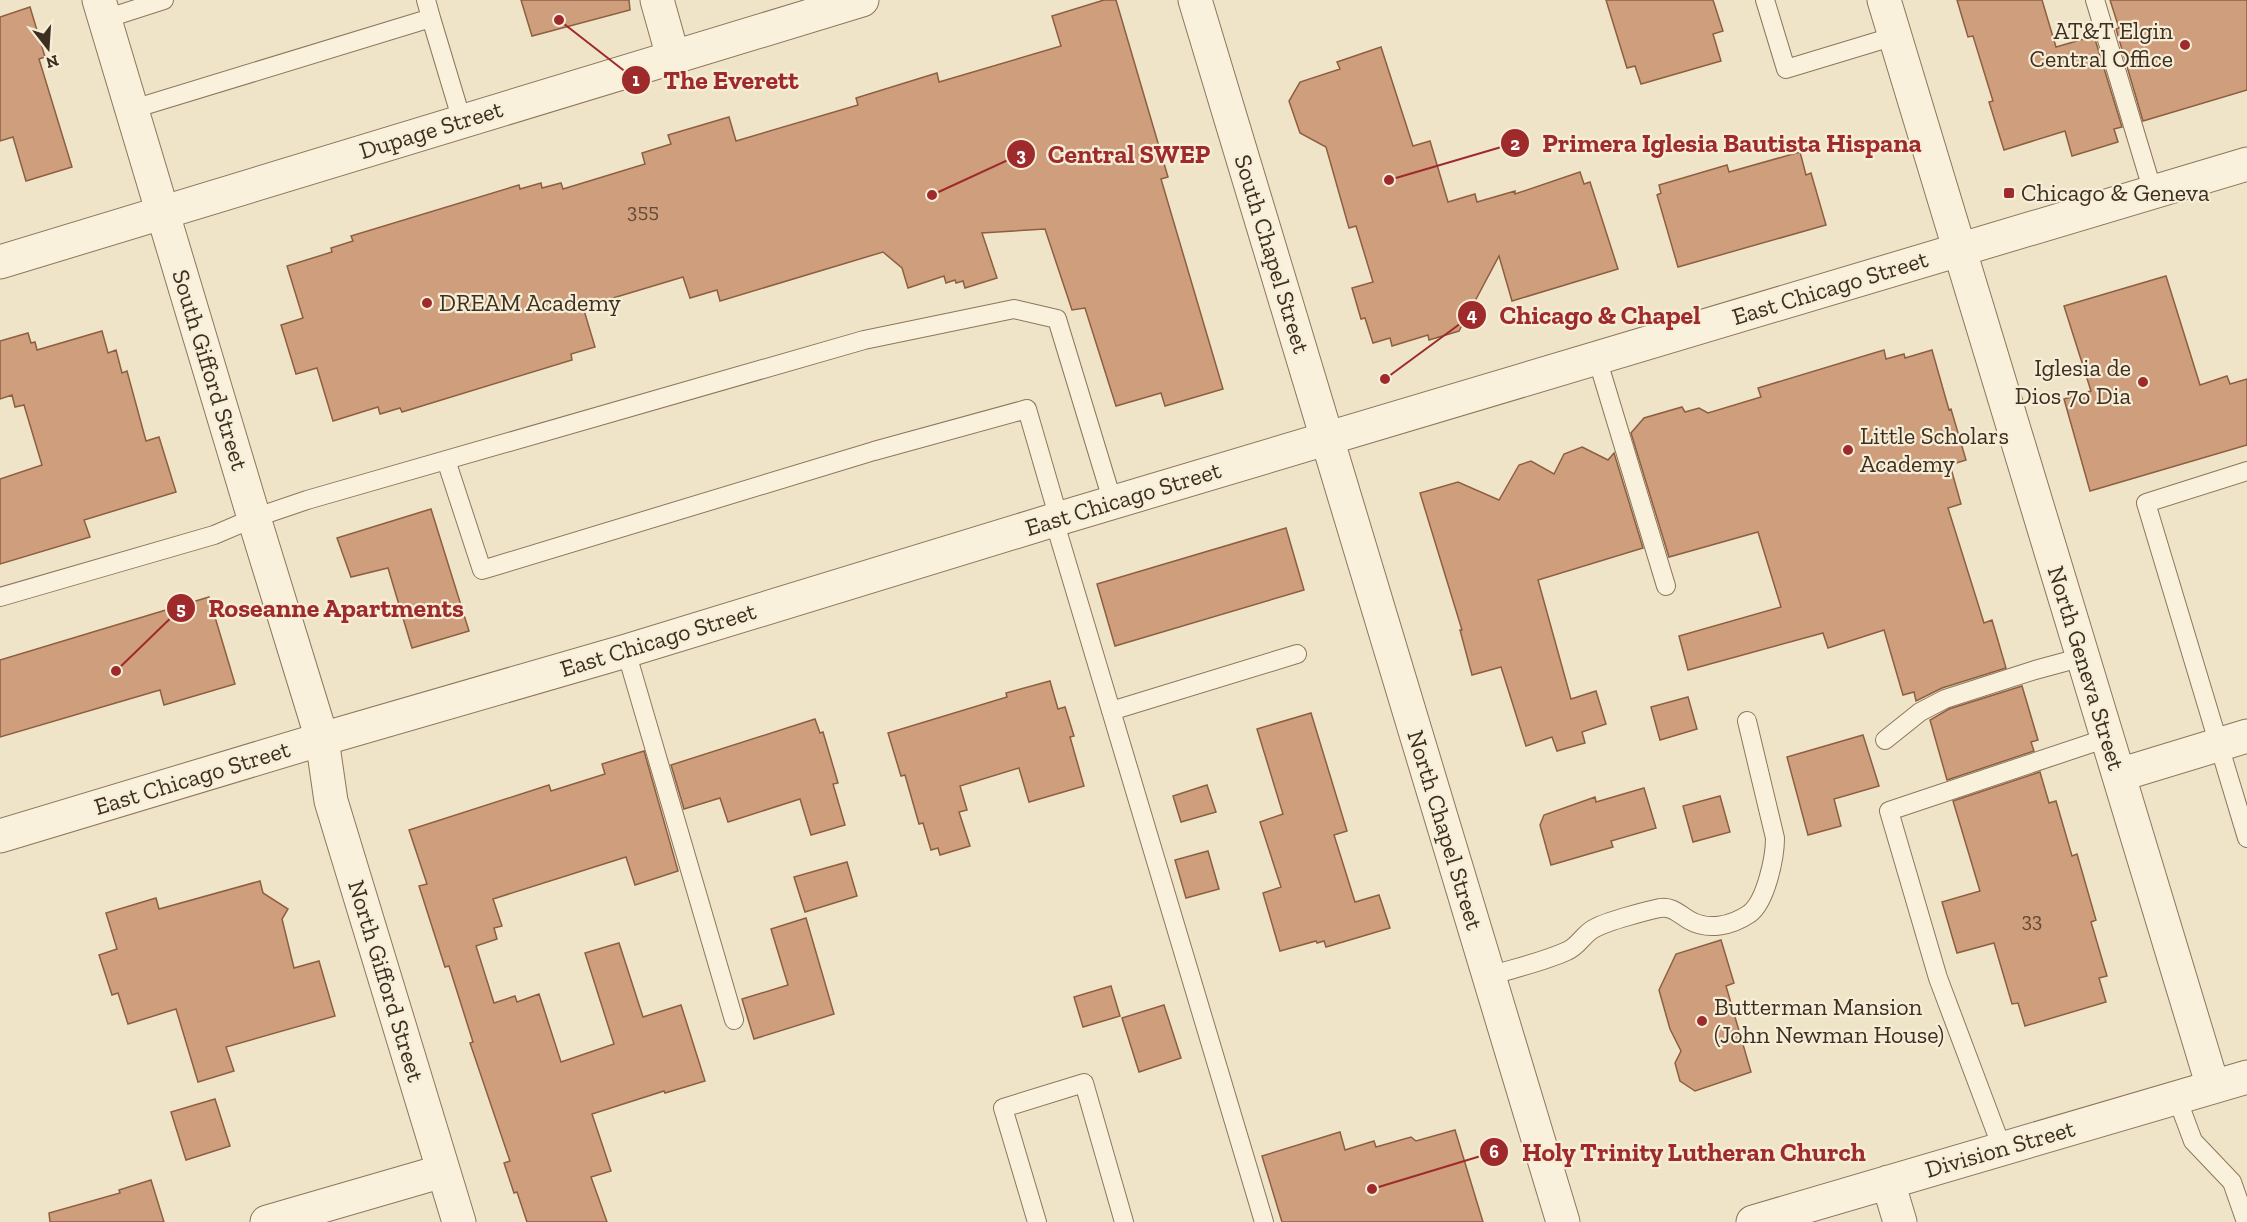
<svg xmlns="http://www.w3.org/2000/svg" width="2247" height="1222" font-family="'Zilla Slab',serif">
  <style>
    .building { fill: #cf9f7d; stroke: #8d5f41; stroke-width: 1.5 }
    .lines { fill: none; stroke-linecap: round; stroke-linejoin: round }
    .service-casing { stroke: #8d765c; stroke-width: 20 }
    .minor-casing { stroke: #8d765c; stroke-width: 35 }
    .tertiary-casing { stroke: #8d765c; stroke-width: 35 }
    .service { stroke: #faf1dc; stroke-width: 18 }
    .minor { stroke: #faf1dc; stroke-width: 33 }
    .tertiary { stroke: #faf1dc; stroke-width: 33 }
    .poi-dot { fill: #9e2a2b; stroke: #f7eed8; stroke-width: 2 }
    .labels { text-anchor: middle; stroke-width: 4.5; stroke-linejoin: round; paint-order: stroke }
    .number-label { font-size: 21px; fill: #624a37 }
    .poi-label { font-size: 24px; fill: #3d2e20; stroke: #f7eed8; text-anchor: start }
    .street-label { font-size: 24px; fill: #3d2e20; stroke: #f7eed8 }
    .leader { fill: none; stroke: #9e2a2b; stroke-width: 2 }
    .callout-dot { fill: #9e2a2b; stroke: #f7eed8; stroke-width: 2 }
    .mark-label { font-size: 18px; text-anchor: middle; font-weight: bold; fill: #fff }
    .callout-label { font-size: 26px; text-anchor: middle; font-weight: bold; fill: #9e2a2b; stroke: #f7eed8; stroke-width: 4.5; stroke-linejoin: round; paint-order: stroke }
  </style>
  <rect width="100%" height="100%" fill="#f0e4c8"/>
  <!-- building -->
  <path class="building" d="M 521,0 L 629,0 L 630,10 L 532,36 Z
    M 1104,0 L 1116,0 L 1168,177 L 1161,179 L 1223,389 L 1165,406 L 1161,393 L 1116,406 L 1085,308 L 1072,310 L 1045,229 L 982,233 L 997,278 L 965,288 L 963,281 L 956,283 L 955,280 L 946,283 L 944,276 L 908,288 L 902,268 L 883,252 L 720,301 L 717,290 L 690,298 L 683,277 L 583,307 L 595,347 L 571,354 L 572,360 L 402,412 L 400,408 L 380,414 L 378,407 L 333,421 L 317,368 L 296,374 L 281,325 L 303,318 L 287,266 L 332,252 L 331,248 L 353,241 L 351,236 L 519,185 L 520,189 L 541,183 L 542,188 L 561,183 L 563,189 L 645,164 L 642,153 L 671,144 L 668,135 L 729,117 L 736,141 L 858,105 L 856,98 L 937,73 L 939,82 L 1061,46 L 1052,16 Z
    M 1606,0 L 1713,0 L 1723,31 L 1713,34 L 1721,61 L 1641,84 L 1635,66 L 1627,68 Z
    M 1957,0 L 2042,0 L 2056,47 L 2094,36 L 2122,127 L 2114,129 L 2118,142 L 2072,156 L 2065,131 L 2004,150 L 1989,102 L 1993,101 L 1973,36 L 1968,37 Z
    M 2110,0 L 2247,0 L 2247,90 L 2143,121 L 2116,29 L 2119,28 Z
    M 30,7 L 45,57 L 39,59 L 72,167 L 26,181 L 13,137 L 0,141 L 0,17 Z
    M 1381,47 L 1413,146 L 1430,141 L 1448,202 L 1475,194 L 1477,202 L 1515,191 L 1515,194 L 1580,172 L 1584,184 L 1590,182 L 1618,269 L 1512,301 L 1499,256 L 1459,331 L 1429,340 L 1428,335 L 1392,346 L 1390,338 L 1373,343 L 1365,318 L 1361,319 L 1352,288 L 1373,282 L 1356,226 L 1349,228 L 1326,147 L 1300,133 L 1289,101 L 1300,82 L 1340,69 L 1337,62 Z
    M 1800,152 L 1806,175 L 1811,173 L 1826,225 L 1678,267 L 1657,195 L 1661,193 L 1659,185 L 1727,165 L 1729,172 Z
    M 2166,276 L 2200,385 L 2227,376 L 2230,384 L 2247,379 L 2247,445 L 2090,491 L 2064,399 L 2091,391 L 2064,306 Z
    M 102,331 L 108,353 L 116,350 L 122,373 L 127,371 L 146,441 L 159,437 L 176,492 L 84,520 L 90,537 L 0,564 L 0,479 L 42,465 L 24,405 L 15,407 L 12,395 L 0,399 L 0,341 L 28,333 L 31,343 L 35,342 L 37,350 Z
    M 1884,350 L 1886,359 L 1904,354 L 1905,358 L 1932,350 L 1949,410 L 1951,409 L 1966,460 L 1950,465 L 1961,504 L 1948,508 L 1984,623 L 1992,620 L 2006,668 L 1942,688 L 1916,701 L 1914,692 L 1903,695 L 1884,630 L 1828,648 L 1823,633 L 1688,670 L 1679,636 L 1781,607 L 1758,532 L 1669,557 L 1631,433 L 1644,418 L 1682,407 L 1685,412 L 1699,408 L 1708,413 L 1761,397 L 1758,388 Z
    M 1582,447 L 1608,460 L 1614,453 L 1643,548 L 1538,580 L 1571,699 L 1596,691 L 1606,724 L 1582,732 L 1585,743 L 1557,751 L 1552,737 L 1526,746 L 1501,667 L 1472,675 L 1460,630 L 1462,630 L 1420,493 L 1458,482 L 1499,500 L 1519,465 L 1531,461 L 1554,474 L 1564,454 Z
    M 431,509 L 469,631 L 412,648 L 388,568 L 351,577 L 337,538 Z
    M 1286,528 L 1304,590 L 1115,646 L 1097,584 Z
    M 209,597 L 235,684 L 164,705 L 160,690 L 0,737 L 0,660 Z
    M 1050,681 L 1058,709 L 1065,707 L 1074,736 L 1070,737 L 1084,786 L 1029,802 L 1019,768 L 960,786 L 967,810 L 959,812 L 970,846 L 940,855 L 938,848 L 931,850 L 923,823 L 919,824 L 905,775 L 901,776 L 888,733 L 1007,697 L 1006,693 Z
    M 2022,686 L 2038,740 L 2031,742 L 2034,751 L 1947,780 L 1930,720 L 1949,709 Z
    M 1688,697 L 1697,729 L 1660,740 L 1651,707 Z
    M 1311,713 L 1347,831 L 1334,835 L 1355,902 L 1379,895 L 1390,928 L 1326,947 L 1324,941 L 1317,943 L 1316,941 L 1280,951 L 1263,893 L 1281,887 L 1260,822 L 1283,814 L 1257,729 Z
    M 815,719 L 820,733 L 823,732 L 838,783 L 833,784 L 845,825 L 811,835 L 800,799 L 728,822 L 720,798 L 684,809 L 671,765 Z
    M 1863,735 L 1879,786 L 1834,799 L 1841,826 L 1808,835 L 1787,757 Z
    M 644,751 L 678,871 L 635,885 L 626,857 L 493,899 L 502,926 L 494,928 L 497,939 L 476,946 L 494,1003 L 515,996 L 517,1002 L 539,994 L 561,1062 L 614,1044 L 585,953 L 619,943 L 643,1017 L 681,1005 L 705,1081 L 665,1093 L 664,1091 L 592,1114 L 611,1171 L 591,1177 L 607,1222 L 527,1222 L 517,1192 L 514,1193 L 504,1163 L 510,1161 L 470,1043 L 473,1042 L 449,966 L 445,967 L 419,886 L 427,884 L 409,830 L 549,785 L 551,791 L 605,774 L 602,764 Z
    M 2040,772 L 2049,803 L 2056,801 L 2072,856 L 2077,854 L 2096,920 L 2091,922 L 2107,976 L 2099,978 L 2106,1002 L 2025,1026 L 2018,1003 L 2012,1004 L 1994,943 L 1957,953 L 1942,902 L 1980,891 L 1953,801 Z
    M 1207,785 L 1216,812 L 1181,822 L 1173,796 Z
    M 1644,788 L 1656,828 L 1611,841 L 1613,847 L 1551,865 L 1540,825 L 1544,815 L 1595,797 L 1596,802 Z
    M 1720,796 L 1730,832 L 1693,842 L 1683,806 Z
    M 1208,851 L 1219,889 L 1186,898 L 1175,860 Z
    M 847,862 L 857,896 L 805,912 L 794,877 Z
    M 260,881 L 263,893 L 288,909 L 282,919 L 294,968 L 319,961 L 335,1016 L 226,1047 L 234,1071 L 198,1082 L 176,1009 L 128,1024 L 118,993 L 112,995 L 99,955 L 117,949 L 106,913 L 156,898 L 159,909 Z
    M 806,918 L 834,1014 L 754,1039 L 742,999 L 788,985 L 771,929 Z
    M 1721,940 L 1734,983 L 1726,986 L 1751,1072 L 1695,1091 L 1680,1081 L 1675,1063 L 1681,1051 L 1670,1029 L 1659,990 L 1676,954 Z
    M 1111,986 L 1120,1016 L 1083,1027 L 1074,997 Z
    M 1164,1005 L 1181,1058 L 1139,1072 L 1122,1018 Z
    M 215,1099 L 230,1146 L 186,1160 L 171,1112 Z
    M 1455,1130 L 1483,1222 L 1282,1222 L 1262,1156 L 1340,1132 L 1345,1150 L 1374,1141 L 1376,1147 L 1411,1137 L 1416,1141 Z
    M 151,1180 L 164,1222 L 50,1222 L 49,1213 L 120,1193 L 119,1190 Z"/>
  <g class="lines">
    <!-- service casing -->
    <g class="service-casing">
      <path id="service" d="M 1765,0 L 1786,69 L 1895,36
        M 2095,0 L 2153,192
        M 431,18 L 462,121
        M 105,19 L 164,0
        M 133,109 L 431,18 L 426,0
        M 1597,358 L 1666,586
        M 446,460 L 482,570 L 874,451 L 1027,409 L 1059,519
        M 2247,471 L 2146,503 L 2247,838
        M 1054,520 L 1264,1222
        M 0,597 L 214,535 L 254,518 L 307,500 L 864,340 L 1014,309 L 1057,319 L 1113,503
        M 626,651 L 734,1020
        M 1111,711 L 1297,654
        M 1885,740 L 1920,712 L 1945,699 L 2035,670 L 2083,657
        M 1489,976 C 1515,968 1543,962 1567,951 C 1579,946 1584,933 1595,928 C 1608,921 1646,911 1660,908 C 1672,906 1679,914 1689,920 C 1708,931 1731,926 1749,914 C 1766,902 1775,857 1775,838 L 1747,721
        M 2177,1098 L 2193,1141 L 2232,1182 L 2246,1222
        M 2002,1148 L 1938,978 L 1889,811 L 2107,738
        M 1037,1222 L 1003,1108 L 1084,1083 L 1124,1222"/>
    </g>
    <!-- minor casing -->
    <g class="minor-casing">
      <path id="minor" d="M 99,0 L 254,518 L 322,739 L 331,801 L 459,1222
        M 657,0 L 673,57
        M 1195,0 L 1563,1222
        M 1884,0 L 2213,1087
        M 0,262 L 862,0
        M 2119,775 L 2247,736
        M 1888,1182 L 1900,1222
        M 267,1222 L 443,1171
        M 1753,1222 L 2247,1077"/>
    </g>
    <!-- tertiary casing -->
    <g class="tertiary-casing">
      <path id="tertiary" d="M 0,836 L 322,739 L 626,651 L 1054,520 L 2247,164"/>
    </g>
    <!-- service -->
    <use href="#service" class="service"/>
    <!-- minor -->
    <use href="#minor" class="minor"/>
    <!-- tertiary -->
    <use href="#tertiary" class="tertiary"/>
  </g>
  <!-- markers -->
  <g class="poi-dot">
    <circle cx="2185" cy="45" r="6"/>
    <rect x="2003" y="187" width="12" height="12" rx="3"/>
    <circle cx="427" cy="303" r="6"/>
    <circle cx="2143" cy="382" r="6"/>
    <circle cx="1848" cy="450" r="6"/>
    <circle cx="1702" cy="1021" r="6"/>
  </g>
  <g class="labels">
    <!-- number labels -->
    <g class="number-label">
      <text x="643" y="218">355</text>
      <text x="2032" y="927">33</text>
    </g>
    <!-- poi labels -->
    <g class="poi-label">
      <text x="2173" y="39" text-anchor="end">AT&amp;T Elgin<tspan x="2173" dy="28">Central Office</tspan></text>
      <text x="2021" y="201">Chicago &amp; Geneva</text>
      <text x="439" y="311">DREAM Academy</text>
      <text x="2131" y="376" text-anchor="end">Iglesia de<tspan x="2131" dy="28">Dios 7o Dia</tspan></text>
      <text x="1860" y="444">Little Scholars<tspan x="1860" dy="28">Academy</tspan></text>
      <text x="1714" y="1015">Butterman Mansion<tspan x="1714" dy="28">(John Newman House)</tspan></text>
    </g>
    <!-- street labels -->
    <g class="street-label">
      <text transform="translate(431 130) rotate(-17)" y="8">Dupage Street</text>
      <text transform="translate(1272 254) rotate(73)" y="8">South Chapel Street</text>
      <text transform="translate(1830 288) rotate(-17)" y="8">East Chicago Street</text>
      <text transform="translate(210 370) rotate(73)" y="8">South Gifford Street</text>
      <text transform="translate(1123 499) rotate(-17)" y="8">East Chicago Street</text>
      <text transform="translate(658 640) rotate(-17)" y="8">East Chicago Street</text>
      <text transform="translate(2086 668) rotate(73)" y="8">North Geneva Street</text>
      <text transform="translate(192 778) rotate(-17)" y="8">East Chicago Street</text>
      <text transform="translate(1445 830) rotate(73)" y="8">North Chapel Street</text>
      <text transform="translate(386 981) rotate(73)" y="8">North Gifford Street</text>
      <text transform="translate(2000 1149) rotate(-16)" y="8">Division Street</text>
    </g>
  </g>
  <!-- callouts -->
  <path class="leader" d="M559 20L636 80M1389 180L1515 143M932 195L1021 154M1385 379L1472 315M116 671L181 608M1372 1189L1494 1152"/>
  <g class="callout-dot">
    <circle cx="559" cy="20" r="6"/>
    <circle cx="1389" cy="180" r="6"/>
    <circle cx="932" cy="195" r="6"/>
    <circle cx="1385" cy="379" r="6"/>
    <circle cx="116" cy="671" r="6"/>
    <circle cx="1372" cy="1189" r="6"/>
    <circle cx="636" cy="80" r="15"/>
    <circle cx="1515" cy="143" r="15"/>
    <circle cx="1021" cy="154" r="15"/>
    <circle cx="1472" cy="315" r="15"/>
    <circle cx="181" cy="608" r="15"/>
    <circle cx="1494" cy="1152" r="15"/>
  </g>
  <g class="mark-label">
    <text x="636" y="86">1</text>
    <text x="1515" y="150">2</text>
    <text x="1021" y="161">3</text>
    <text x="1472" y="321">4</text>
    <text x="181" y="615">5</text>
    <text x="1494" y="1158">6</text>
  </g>
  <g class="callout-label">
    <text x="731" y="89">The Everett</text>
    <text x="1732" y="152">Primera Iglesia Bautista Hispana</text>
    <text x="1129" y="163">Central SWEP</text>
    <text x="1600" y="324">Chicago &amp; Chapel</text>
    <text x="336" y="617">Roseanne Apartments</text>
    <text x="1694" y="1161">Holy Trinity Lutheran Church</text>
  </g>
  <!-- north arrow -->
  <g transform="translate(48 48) rotate(163)" stroke="#f7eed8" stroke-width="4.5" paint-order="stroke">
  <path d="M0-4.5L10 22L0 15L-10 22Z" fill="#3d2e20"/>
  <text y="-9" font-size="16" font-weight="bold" text-anchor="middle" fill="#3d2e20">N</text>
  </g>
</svg>
